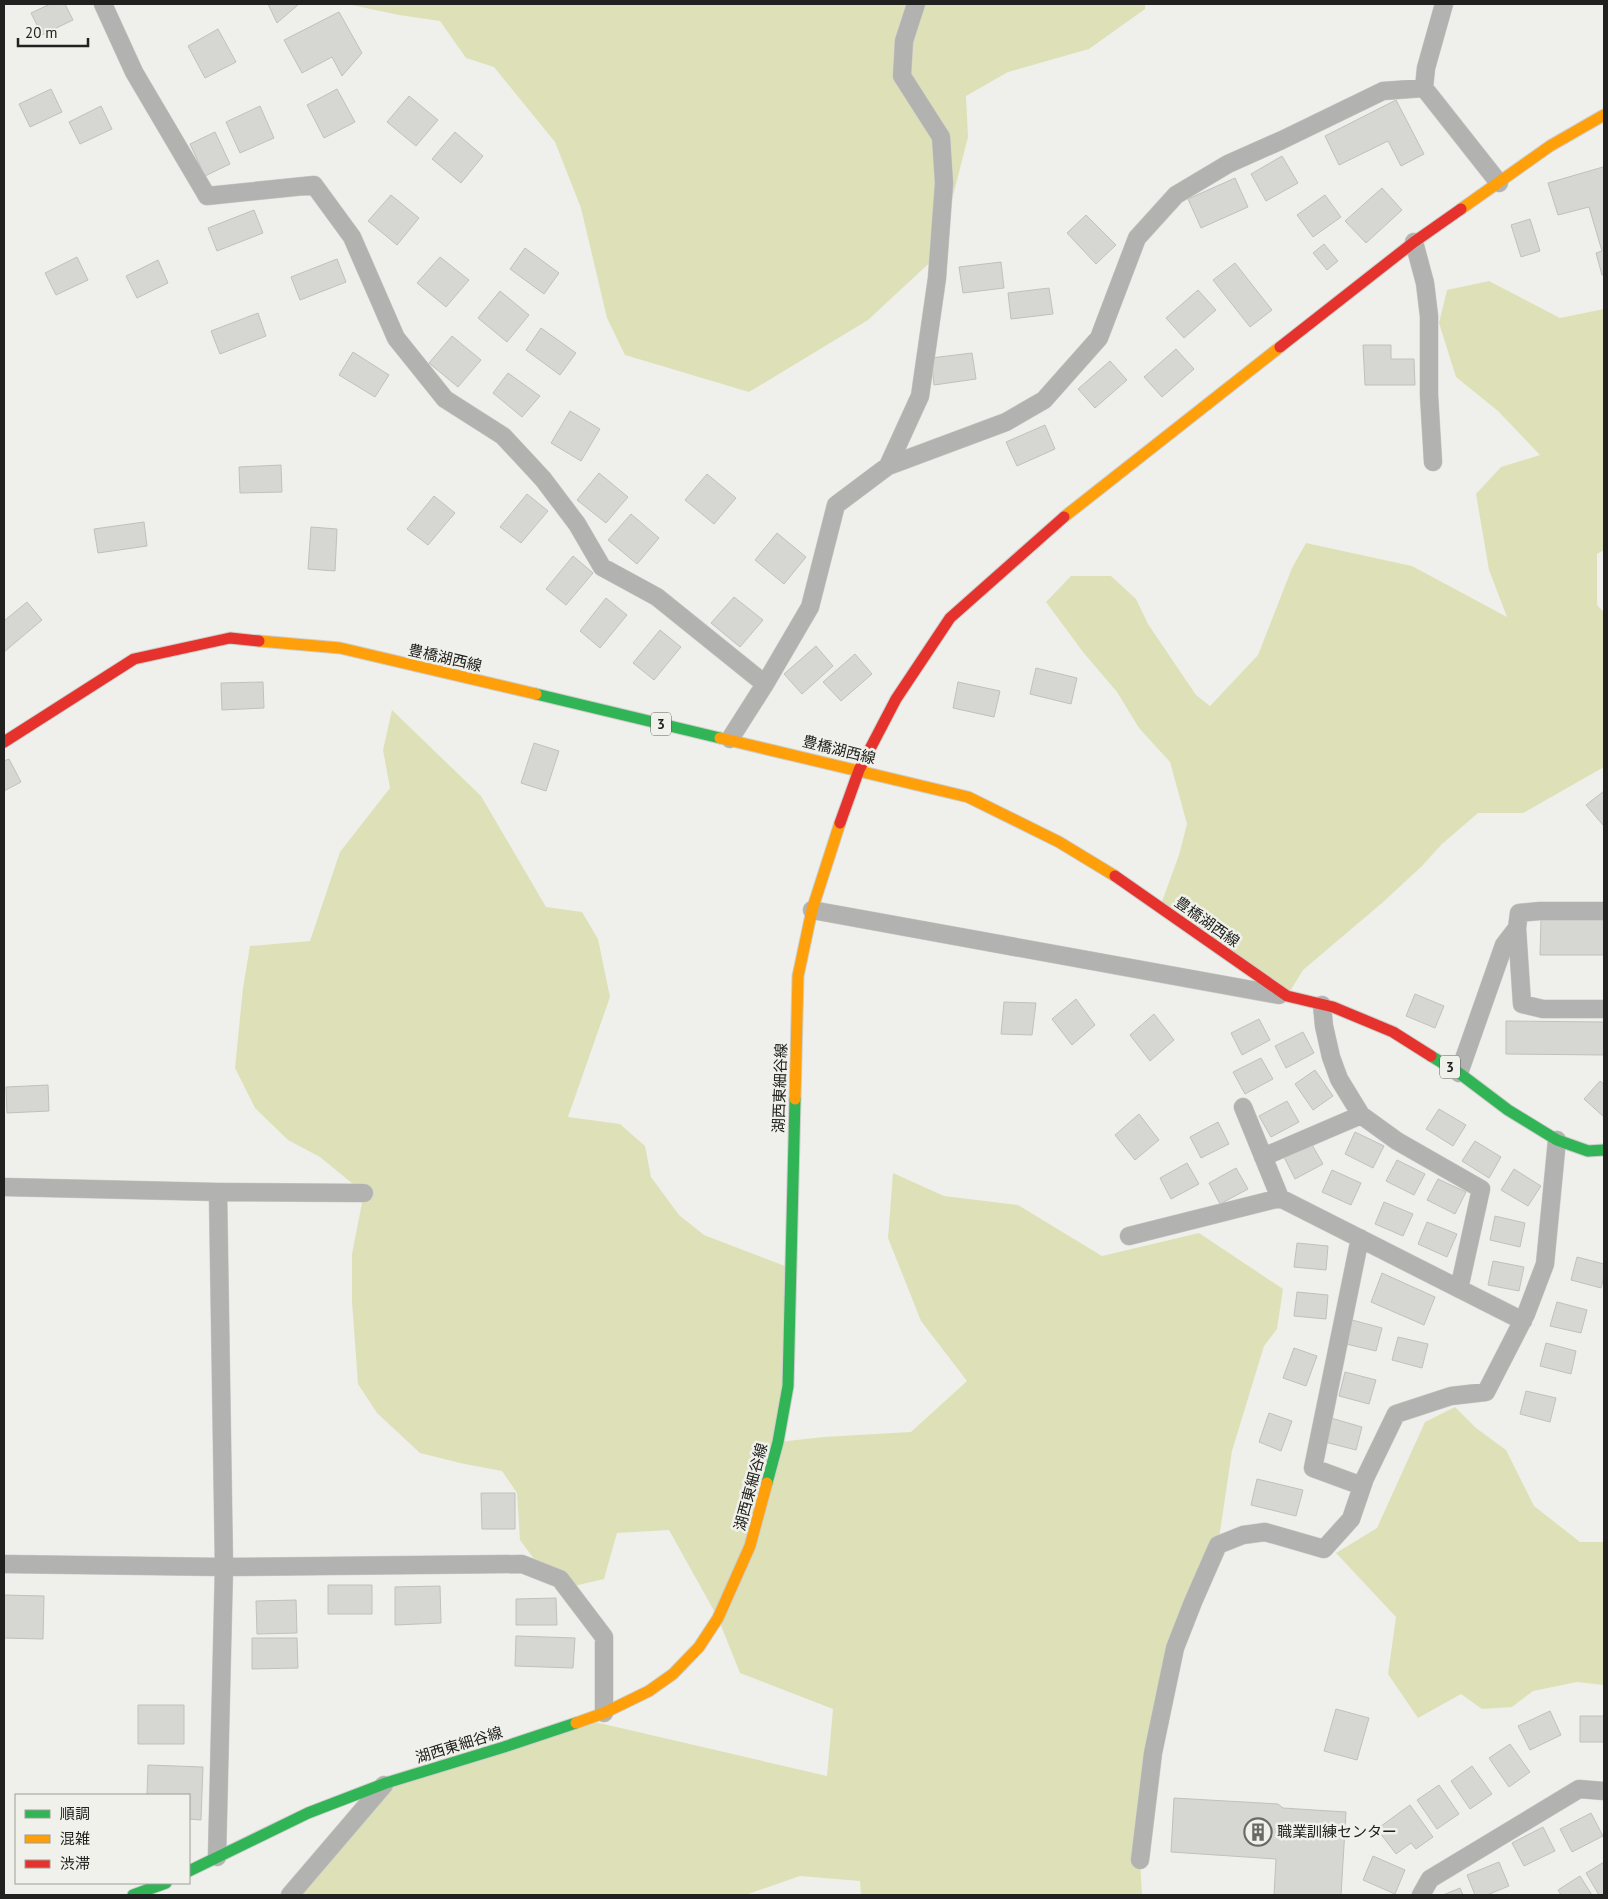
<svg xmlns="http://www.w3.org/2000/svg" width="1608" height="1899" font-family="'PT Sans','Noto Sans JP',sans-serif">
  <style>
    .green { fill: #dee1b7 }
    .building { fill: #d6d7d3; stroke: #c0c0bd }
    .lines { fill: none; stroke-linecap: round; stroke-linejoin: round }
    .street-casing { stroke: #cdcecb; stroke-width: 19 }
    .fast-casing { stroke: #cdcecb; stroke-width: 13 }
    .slow-casing { stroke: #cdcecb; stroke-width: 13 }
    .jam-casing { stroke: #cdcecb; stroke-width: 13 }
    .street { stroke: #b2b2b0; stroke-width: 18 }
    .fast { stroke: #30b455; stroke-width: 11 }
    .slow { stroke: #ff9f0a; stroke-width: 11 }
    .jam { stroke: #e5322d; stroke-width: 11 }
    .labels { text-anchor: middle; stroke-width: 5; stroke-linejoin: round; paint-order: stroke }
    .shield { fill: #f0f1ea; stroke: #5f5f5c; stroke-width: 1 }
    .shield-label { font-size: 14px; font-weight: bold; fill: #21211f }
    .street-label { font-size: 15px; fill: #21211f; stroke: #f0f1ea }
    .poi-label { font-size: 15px; fill: #21211f; stroke: #f0f1ea; text-anchor: start }
  </style>
  <rect width="100%" height="100%" fill="#eff0eb"/>
  <!-- green -->
  <path class="green" d="M 347,4 L 1145,4 L 1145,9 L 1089,49 L 1008,72 L 966,96 L 968,137 L 938,255 L 868,320 L 749,392 L 625,355 L 607,318 L 581,208 L 555,142 L 494,67 L 466,58 L 440,21 L 399,15 Z
    M 1489,281 L 1560,318 L 1604,309 L 1604,550 L 1597,554 L 1597,605 L 1604,612 L 1604,767 L 1523,813 L 1478,813 L 1442,844 L 1422,866 L 1382,903 L 1303,970 L 1287,996 L 1160,907 L 1179,855 L 1187,824 L 1170,762 L 1139,728 L 1117,692 L 1083,652 L 1046,602 L 1071,576 L 1111,576 L 1136,599 L 1148,624 L 1196,695 L 1210,706 L 1258,655 L 1292,568 L 1306,543 L 1412,566 L 1507,617 L 1489,570 L 1476,494 L 1501,467 L 1540,455 L 1498,411 L 1456,377 L 1439,323 L 1447,290 Z
    M 392,710 L 481,796 L 546,907 L 582,912 L 598,939 L 610,997 L 568,1117 L 620,1124 L 645,1146 L 651,1177 L 679,1215 L 704,1235 L 790,1268 L 779,1442 L 823,1437 L 911,1432 L 967,1381 L 921,1321 L 888,1238 L 893,1173 L 944,1196 L 1018,1205 L 1102,1256 L 1199,1233 L 1283,1289 L 1277,1329 L 1264,1346 L 1232,1451 L 1218,1545 L 1175,1648 L 1140,1860 L 1142,1895 L 861,1895 L 860,1881 L 800,1876 L 745,1895 L 290,1895 L 386,1783 L 582,1719 L 827,1776 L 833,1709 L 740,1673 L 718,1618 L 669,1530 L 617,1533 L 604,1579 L 557,1590 L 520,1540 L 517,1493 L 502,1471 L 460,1463 L 420,1453 L 377,1413 L 358,1384 L 352,1302 L 352,1254 L 364,1193 L 320,1157 L 288,1140 L 255,1108 L 235,1068 L 243,988 L 250,946 L 310,941 L 340,852 L 390,788 L 383,750 Z
    M 1455,1407 L 1476,1428 L 1506,1450 L 1534,1506 L 1580,1542 L 1604,1542 L 1604,1685 L 1577,1682 L 1533,1691 L 1512,1707 L 1482,1709 L 1461,1694 L 1418,1718 L 1388,1674 L 1396,1617 L 1336,1553 L 1377,1528 L 1425,1422 Z"/>
  <!-- building -->
  <path class="building" d="M 50,4 L 65,4 L 73,20 L 42,35 L 31,13 Z
    M 268,4 L 299,4 L 277,23 Z
    M 339,12 L 362,53 L 342,76 L 332,57 L 302,73 L 284,40 Z
    M 218,29 L 236,62 L 205,78 L 188,46 Z
    M 51,89 L 62,112 L 30,127 L 19,104 Z
    M 337,89 L 355,122 L 324,138 L 307,105 Z
    M 409,96 L 438,120 L 416,146 L 387,122 Z
    M 1396,100 L 1424,154 L 1401,166 L 1388,141 L 1339,165 L 1325,136 Z
    M 101,106 L 112,129 L 80,144 L 69,122 Z
    M 260,106 L 274,138 L 240,153 L 226,122 Z
    M 215,132 L 230,164 L 205,176 L 190,144 Z
    M 455,132 L 483,156 L 461,183 L 432,159 Z
    M 1282,156 L 1298,183 L 1266,201 L 1251,174 Z
    M 1603,167 L 1604,172 L 1604,275 L 1602,275 L 1596,253 L 1602,251 L 1589,207 L 1558,215 L 1548,183 Z
    M 1235,178 L 1248,207 L 1201,228 L 1188,199 Z
    M 1382,188 L 1402,210 L 1366,243 L 1345,221 Z
    M 391,195 L 419,218 L 397,245 L 368,221 Z
    M 1325,195 L 1341,217 L 1313,237 L 1297,215 Z
    M 254,210 L 263,233 L 217,251 L 208,228 Z
    M 1086,215 L 1116,245 L 1096,264 L 1067,233 Z
    M 1530,219 L 1540,251 L 1521,257 L 1511,225 Z
    M 1324,244 L 1338,261 L 1327,270 L 1313,253 Z
    M 525,248 L 559,273 L 544,294 L 510,269 Z
    M 77,257 L 88,280 L 56,295 L 45,273 Z
    M 440,257 L 469,280 L 446,307 L 417,283 Z
    M 337,259 L 346,282 L 300,300 L 291,277 Z
    M 158,260 L 168,283 L 137,298 L 126,276 Z
    M 1001,262 L 1004,288 L 963,293 L 959,267 Z
    M 1235,263 L 1272,310 L 1250,327 L 1213,280 Z
    M 1049,288 L 1053,314 L 1011,319 L 1008,293 Z
    M 1198,290 L 1216,310 L 1184,338 L 1166,318 Z
    M 500,291 L 529,315 L 507,342 L 478,318 Z
    M 258,313 L 266,336 L 220,354 L 211,331 Z
    M 541,328 L 576,353 L 560,375 L 526,350 Z
    M 452,336 L 481,360 L 458,387 L 429,363 Z
    M 1363,345 L 1391,345 L 1391,359 L 1414,359 L 1415,385 L 1365,385 Z
    M 1176,349 L 1194,369 L 1162,397 L 1144,377 Z
    M 353,352 L 389,375 L 375,397 L 339,375 Z
    M 972,353 L 976,379 L 934,385 L 931,358 Z
    M 1110,361 L 1127,380 L 1095,408 L 1078,389 Z
    M 508,373 L 540,396 L 522,417 L 493,393 Z
    M 570,411 L 600,429 L 581,461 L 551,443 Z
    M 1045,425 L 1055,449 L 1017,466 L 1006,442 Z
    M 281,465 L 282,492 L 240,493 L 239,467 Z
    M 599,473 L 628,497 L 606,523 L 577,500 Z
    M 707,474 L 736,498 L 714,524 L 685,500 Z
    M 527,494 L 548,511 L 521,543 L 500,527 Z
    M 434,496 L 455,513 L 428,545 L 407,529 Z
    M 631,514 L 659,538 L 637,564 L 608,540 Z
    M 144,522 L 147,546 L 98,553 L 94,529 Z
    M 311,527 L 337,529 L 335,571 L 308,569 Z
    M 777,533 L 806,557 L 784,584 L 755,560 Z
    M 573,556 L 593,573 L 566,605 L 546,589 Z
    M 734,597 L 763,620 L 740,647 L 711,623 Z
    M 606,598 L 627,615 L 600,648 L 580,631 Z
    M 27,602 L 42,620 L 4,652 L 4,621 Z
    M 660,630 L 681,647 L 654,680 L 633,663 Z
    M 816,646 L 833,666 L 802,694 L 784,674 Z
    M 855,654 L 872,674 L 841,701 L 823,682 Z
    M 1036,668 L 1077,678 L 1071,704 L 1030,694 Z
    M 263,682 L 264,708 L 222,710 L 221,683 Z
    M 958,682 L 1000,691 L 994,717 L 953,708 Z
    M 534,743 L 559,751 L 546,791 L 521,783 Z
    M 9,759 L 21,782 L 4,791 L 4,761 Z
    M 1604,791 L 1604,824 L 1603,825 L 1586,805 Z
    M 1541,920 L 1604,920 L 1604,955 L 1540,955 Z
    M 1415,994 L 1444,1006 L 1435,1028 L 1406,1016 Z
    M 1076,999 L 1095,1025 L 1072,1045 L 1052,1019 Z
    M 1004,1002 L 1036,1003 L 1032,1035 L 1001,1034 Z
    M 1154,1014 L 1174,1040 L 1150,1061 L 1130,1035 Z
    M 1259,1019 L 1270,1040 L 1242,1055 L 1231,1033 Z
    M 1506,1021 L 1604,1022 L 1604,1055 L 1506,1054 Z
    M 1303,1032 L 1314,1053 L 1286,1068 L 1275,1046 Z
    M 1261,1058 L 1273,1079 L 1245,1094 L 1233,1072 Z
    M 1315,1070 L 1333,1096 L 1313,1110 L 1295,1084 Z
    M 1600,1081 L 1604,1084 L 1604,1117 L 1584,1099 Z
    M 48,1085 L 49,1111 L 7,1113 L 6,1087 Z
    M 1287,1101 L 1299,1122 L 1271,1137 L 1259,1116 Z
    M 1439,1109 L 1466,1125 L 1453,1146 L 1426,1129 Z
    M 1139,1114 L 1159,1140 L 1135,1160 L 1115,1135 Z
    M 1218,1122 L 1229,1144 L 1201,1158 L 1190,1137 Z
    M 1355,1132 L 1384,1146 L 1373,1168 L 1345,1154 Z
    M 1475,1141 L 1501,1157 L 1489,1178 L 1462,1161 Z
    M 1311,1143 L 1323,1164 L 1295,1179 L 1284,1157 Z
    M 1397,1160 L 1425,1174 L 1414,1195 L 1386,1181 Z
    M 1187,1163 L 1199,1184 L 1171,1199 L 1160,1178 Z
    M 1236,1168 L 1248,1189 L 1220,1204 L 1209,1183 Z
    M 1514,1169 L 1541,1186 L 1528,1206 L 1501,1190 Z
    M 1332,1170 L 1361,1183 L 1351,1205 L 1322,1192 Z
    M 1438,1179 L 1466,1192 L 1455,1214 L 1427,1200 Z
    M 1384,1202 L 1413,1214 L 1403,1236 L 1375,1224 Z
    M 1495,1216 L 1525,1223 L 1520,1247 L 1490,1240 Z
    M 1427,1222 L 1457,1234 L 1447,1257 L 1418,1244 Z
    M 1297,1243 L 1328,1246 L 1326,1270 L 1294,1267 Z
    M 1577,1257 L 1604,1264 L 1604,1276 L 1601,1288 L 1571,1280 Z
    M 1493,1261 L 1524,1267 L 1519,1291 L 1488,1285 Z
    M 1382,1273 L 1435,1297 L 1424,1325 L 1371,1302 Z
    M 1297,1292 L 1328,1295 L 1326,1319 L 1294,1316 Z
    M 1557,1302 L 1587,1310 L 1581,1333 L 1550,1326 Z
    M 1352,1320 L 1382,1328 L 1376,1351 L 1346,1344 Z
    M 1398,1337 L 1428,1344 L 1422,1368 L 1392,1360 Z
    M 1546,1343 L 1576,1351 L 1571,1374 L 1540,1366 Z
    M 1294,1348 L 1317,1356 L 1306,1386 L 1283,1378 Z
    M 1345,1372 L 1376,1380 L 1369,1404 L 1339,1396 Z
    M 1526,1391 L 1556,1398 L 1550,1422 L 1520,1414 Z
    M 1269,1413 L 1292,1421 L 1281,1451 L 1259,1442 Z
    M 1331,1418 L 1362,1427 L 1356,1450 L 1325,1442 Z
    M 1257,1479 L 1303,1490 L 1296,1516 L 1251,1505 Z
    M 481,1493 L 515,1493 L 515,1529 L 482,1529 Z
    M 328,1585 L 372,1585 L 372,1614 L 328,1614 Z
    M 440,1586 L 441,1623 L 395,1625 L 395,1587 Z
    M 4,1595 L 44,1596 L 43,1639 L 4,1638 Z
    M 556,1598 L 557,1625 L 516,1625 L 516,1599 Z
    M 296,1600 L 297,1633 L 257,1634 L 256,1601 Z
    M 516,1636 L 575,1638 L 573,1668 L 515,1666 Z
    M 252,1638 L 297,1638 L 298,1668 L 252,1669 Z
    M 138,1705 L 184,1705 L 184,1744 L 138,1744 Z
    M 1336,1709 L 1369,1718 L 1357,1760 L 1324,1751 Z
    M 1550,1711 L 1561,1735 L 1530,1750 L 1518,1726 Z
    M 1580,1716 L 1604,1716 L 1604,1742 L 1580,1742 Z
    M 1510,1744 L 1530,1772 L 1509,1787 L 1489,1758 Z
    M 148,1765 L 203,1767 L 201,1820 L 189,1819 L 189,1795 L 147,1795 Z
    M 1472,1766 L 1492,1794 L 1470,1809 L 1451,1781 Z
    M 1439,1785 L 1459,1814 L 1437,1829 L 1417,1800 Z
    M 1174,1798 L 1278,1804 L 1283,1808 L 1346,1812 L 1341,1895 L 1274,1895 L 1276,1859 L 1171,1852 Z
    M 1410,1805 L 1433,1837 L 1416,1849 L 1411,1843 L 1396,1854 L 1377,1829 Z
    M 1591,1813 L 1603,1836 L 1572,1852 L 1560,1829 Z
    M 1543,1827 L 1555,1851 L 1524,1866 L 1512,1843 Z
    M 1373,1856 L 1405,1870 L 1395,1894 L 1363,1880 Z
    M 1499,1862 L 1509,1886 L 1487,1895 L 1475,1895 L 1467,1875 Z
    M 1604,1862 L 1604,1895 L 1599,1895 L 1586,1873 Z
    M 1580,1876 L 1592,1895 L 1561,1895 L 1558,1890 Z
    M 1460,1888 L 1463,1895 L 1443,1895 Z"/>
  <g class="lines">
    <!-- street casing -->
    <g class="street-casing">
      <path id="street" d="M 103,4 L 134,72 L 207,196 L 314,185 L 352,237 L 396,338 L 445,399 L 503,436 L 543,479 L 577,524 L 602,567 L 657,597 L 765,684
        M 1444,4 L 1426,68 L 1424,88 L 1499,183
        M 1414,242 L 1425,283 L 1429,316 L 1429,395 L 1433,462
        M 888,466 L 920,396 L 937,278 L 944,183 L 941,137 L 902,76 L 904,41 L 916,4
        M 730,739 L 765,684 L 810,607 L 836,505 L 888,466 L 1006,422 L 1044,400 L 1099,338 L 1137,238 L 1176,195 L 1228,164 L 1282,140 L 1383,91 L 1424,88
        M 812,910 L 1279,995
        M 1604,911 L 1540,911 L 1519,913 L 1517,928 L 1522,1004 L 1543,1009 L 1604,1009
        M 1322,1005 L 1324,1026 L 1331,1057 L 1339,1079 L 1361,1115 L 1397,1141 L 1481,1189 L 1459,1289
        M 1459,1073 L 1504,945 L 1517,928
        M 1243,1107 L 1280,1198
        M 1263,1157 L 1361,1115
        M 4,1187 L 218,1192 L 364,1193
        M 1129,1236 L 1280,1198 L 1523,1321
        M 1360,1238 L 1313,1468 L 1362,1486
        M 4,1564 L 224,1567 L 522,1564 L 560,1579 L 604,1637 L 604,1713
        M 217,1857 L 224,1567 L 218,1192
        M 1140,1860 L 1153,1753 L 1175,1648 L 1193,1602 L 1218,1545 L 1243,1535 L 1265,1532 L 1324,1549 L 1351,1519 L 1365,1478 L 1396,1414 L 1451,1396 L 1486,1392 L 1526,1314 L 1545,1264 L 1557,1140
        M 290,1895 L 384,1785
        M 1421,1895 L 1430,1879 L 1579,1789 L 1604,1791"/>
    </g>
    <!-- fast casing -->
    <g class="fast-casing">
      <path id="fast" d="M 536,694 L 720,738
        M 1431,1056 L 1459,1073 L 1508,1110 L 1557,1140 L 1588,1151 L 1604,1150
        M 767,1483 L 778,1442 L 788,1386 L 795,1099
        M 189,1871 L 308,1813 L 386,1783 L 504,1747 L 576,1723
        M 133,1895 L 166,1883"/>
    </g>
    <!-- slow casing -->
    <g class="slow-casing">
      <path id="slow" d="M 1461,209 L 1550,146 L 1604,115
        M 1064,517 L 1280,347
        M 259,641 L 340,648 L 536,694
        M 720,738 L 968,797 L 1059,842 L 1115,876
        M 795,1099 L 798,976 L 812,910 L 840,823
        M 576,1723 L 604,1713 L 649,1691 L 673,1674 L 699,1647 L 718,1618 L 750,1546 L 767,1483"/>
    </g>
    <!-- jam casing -->
    <g class="jam-casing">
      <path id="jam" d="M 1280,347 L 1414,242 L 1461,209
        M 4,742 L 134,659 L 230,638 L 259,641
        M 840,823 L 859,770 L 896,699 L 950,618 L 1064,517
        M 1115,876 L 1287,996 L 1333,1007 L 1393,1032 L 1431,1056"/>
    </g>
    <!-- street -->
    <use href="#street" class="street"/>
    <!-- fast -->
    <use href="#fast" class="fast"/>
    <!-- slow -->
    <use href="#slow" class="slow"/>
    <!-- jam -->
    <use href="#jam" class="jam"/>
  </g>
  <!-- icons -->
  <defs>
    <g id="building-ring" transform="scale(1.4375)"><circle r="9.5" fill="#f0f1ea" stroke="#696966" stroke-width="1.5"/><path d="M-4-6H4V6H1V3H-1V6H-4ZM-2.5-4.3h1.7v1.8h-1.7ZM.8-4.3h1.7v1.8H.8ZM-2.5-1h1.7V.8h-1.7ZM.8-1h1.7V.8H.8Z" fill="#696966"/></g>
  </defs>
  <g fill-rule="evenodd">
    <use href="#building-ring" x="1258" y="1832"/>
  </g>
  <g class="labels">
    <!-- shield labels -->
    <g class="shield">
      <rect x="651" y="712.5" width="20" height="23" rx="4"/>
      <rect x="1440" y="1055.5" width="20" height="23" rx="4"/>
    </g>
    <g class="shield-label">
      <text x="661" y="729">3</text>
      <text x="1450" y="1072">3</text>
    </g>
    <!-- street labels -->
    <g class="street-label">
      <text transform="translate(445 658) rotate(13)" y="5">豊橋湖西線</text>
      <text transform="translate(839 750) rotate(14)" y="5">豊橋湖西線</text>
      <text transform="translate(1207 922) rotate(35)" y="5">豊橋湖西線</text>
      <text transform="translate(780 1088) rotate(-88)" y="5">湖西東細谷線</text>
      <text transform="translate(751 1487) rotate(-75)" y="5">湖西東細谷線</text>
      <text transform="translate(459 1745) rotate(-17)" y="5">湖西東細谷線</text>
    </g>
    <!-- poi labels -->
    <g class="poi-label">
      <text x="1277" y="1837">職業訓練センター</text>
    </g>
  </g>
  <!-- border -->
  <rect width="1608" height="1899" fill="none" stroke="#21211f" stroke-width="10"/>
  <!-- legend -->
  <rect x="15" y="1794" width="175" height="90" fill="#f0f1ea" stroke="#9d9e99"/>
  <rect x="25" y="1810" width="25" height="8" fill="#30b455" stroke="#9d9e99"/>
  <text x="60" y="1819" font-size="15" fill="#21211f">順調</text>
  <rect x="25" y="1835" width="25" height="8" fill="#ff9f0a" stroke="#9d9e99"/>
  <text x="60" y="1844" font-size="15" fill="#21211f">混雑</text>
  <rect x="25" y="1860" width="25" height="8" fill="#e5322d" stroke="#9d9e99"/>
  <text x="60" y="1869" font-size="15" fill="#21211f">渋滞</text>
  <!-- scale -->
  <path d="M18 38v8h70v-8" fill="none" stroke="#21211f" stroke-width="2.5"/>
  <text x="25" y="38" font-size="15" fill="#21211f" stroke="#f0f1ea" stroke-width="4" paint-order="stroke">20 m</text>
</svg>
